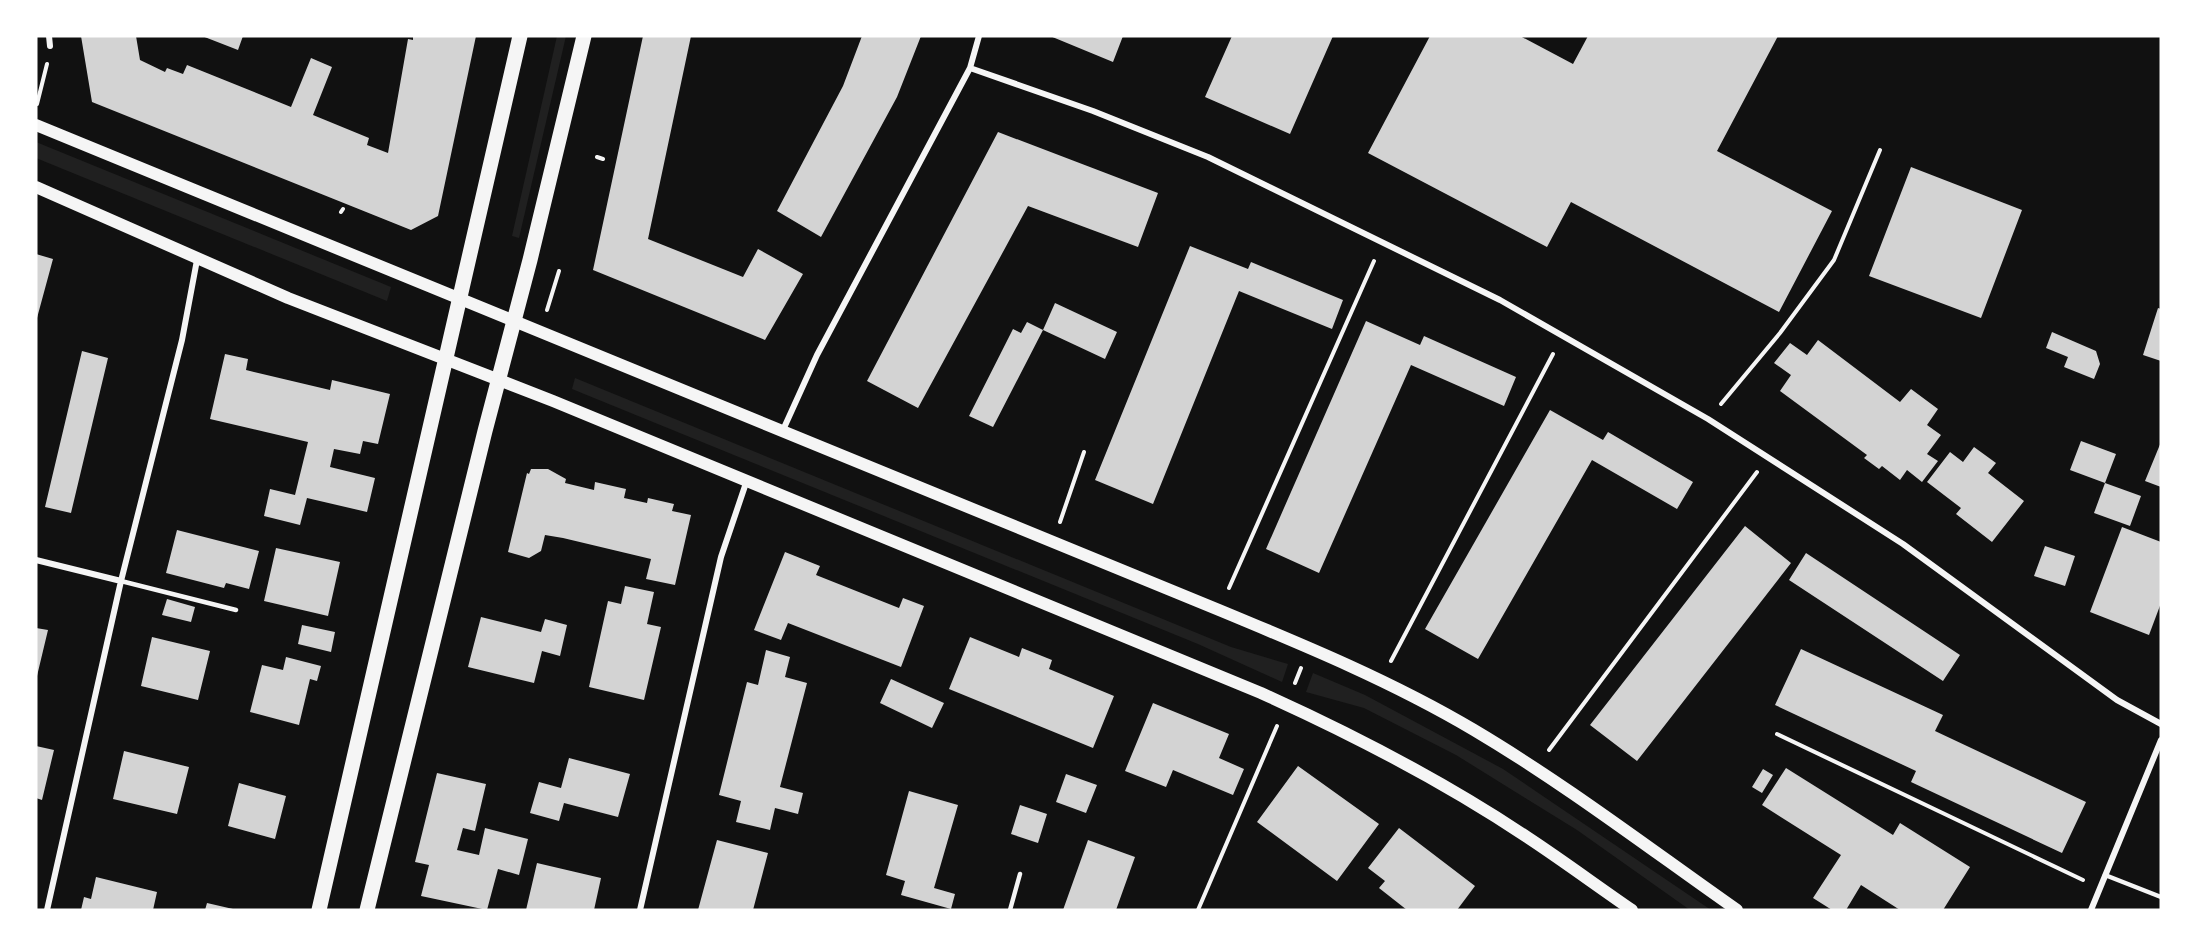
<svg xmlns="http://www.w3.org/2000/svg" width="2197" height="946" font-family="'Archivo Narrow',sans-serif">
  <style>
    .green { fill: #202020 }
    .building { fill: #d3d3d3 }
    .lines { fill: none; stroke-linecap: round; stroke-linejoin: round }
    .path { stroke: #f5f5f5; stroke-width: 4 }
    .service { stroke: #f5f5f5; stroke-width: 4.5 }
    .minor { stroke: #f5f5f5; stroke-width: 6 }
    .secondary { stroke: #f5f5f5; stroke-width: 12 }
    .primary { stroke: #f5f5f5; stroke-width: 15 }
  </style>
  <rect width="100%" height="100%" fill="#111"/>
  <!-- green -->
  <path class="green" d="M 557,36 L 566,36 L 519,238 L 512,236 Z
    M 36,142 L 391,287 L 387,301 L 36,158 Z
    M 575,378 L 1231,647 L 1288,664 L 1282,682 L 1198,644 L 572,389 Z
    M 1313,673 L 1365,695 L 1503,769 L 1711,910 L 1690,910 L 1577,830 L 1456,755 L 1364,708 L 1306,692 Z"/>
  <!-- building -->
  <path class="building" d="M 81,36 L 136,36 L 140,60 L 165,72 L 167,68 L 183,74 L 187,65 L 291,107 L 311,58 L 332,67 L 313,115 L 369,138 L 367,145 L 388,153 L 408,39 L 413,40 L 413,36 L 476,36 L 438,216 L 411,230 L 92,102 Z
    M 202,36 L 243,36 L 238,50 Z
    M 643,36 L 691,36 L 648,239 L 743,277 L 758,249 L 803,274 L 765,340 L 593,270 Z
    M 862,36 L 921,36 L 897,97 L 821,237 L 777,211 L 843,86 Z
    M 1050,36 L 1123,36 L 1113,62 Z
    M 1232,36 L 1333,36 L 1290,134 L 1205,97 Z
    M 1430,36 L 1520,36 L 1573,64 L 1588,36 L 1778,36 L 1717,151 L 1832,211 L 1779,312 L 1571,202 L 1547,247 L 1368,153 Z
    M 998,132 L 1158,193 L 1138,247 L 1028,206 L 918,408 L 867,381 Z
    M 1911,167 L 2022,210 L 1981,318 L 1869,276 Z
    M 1190,246 L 1248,269 L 1251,262 L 1343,300 L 1332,329 L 1239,291 L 1153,504 L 1095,480 Z
    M 36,254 L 53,259 L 37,318 L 36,318 Z
    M 1055,303 L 1117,332 L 1105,359 L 1043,330 L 993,427 L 969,416 L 1013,329 L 1021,333 L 1027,322 L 1043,330 Z
    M 2158,308 L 2161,309 L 2161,361 L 2143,355 Z
    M 1366,321 L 1420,345 L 1424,336 L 1516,377 L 1504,406 L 1411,365 L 1319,573 L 1266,549 Z
    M 2052,332 L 2096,351 L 2100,364 L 2094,379 L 2064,367 L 2068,357 L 2046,348 Z
    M 1818,340 L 1900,402 L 1911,389 L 1938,409 L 1927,425 L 1941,435 L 1927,454 L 1938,461 L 1922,482 L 1907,470 L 1900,480 L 1882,466 L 1879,469 L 1864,458 L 1867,455 L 1780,391 L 1791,375 L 1774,363 L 1790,343 L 1807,355 Z
    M 82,351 L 108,358 L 71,513 L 45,507 Z
    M 225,354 L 248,359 L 246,370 L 330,390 L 332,380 L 390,394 L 378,444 L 363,441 L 360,454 L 334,449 L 330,467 L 375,478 L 367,512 L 307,498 L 300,525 L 264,516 L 270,489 L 295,495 L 308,442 L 210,419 Z
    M 1550,410 L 1603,440 L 1608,432 L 1693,482 L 1677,509 L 1592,460 L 1478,659 L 1425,629 Z
    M 2081,441 L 2116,454 L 2105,483 L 2070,470 Z
    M 2161,442 L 2161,487 L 2145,481 Z
    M 1974,447 L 1996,463 L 1988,473 L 2024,501 L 1992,542 L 1956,514 L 1961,508 L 1927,482 L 1950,452 L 1963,462 Z
    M 531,469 L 548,469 L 566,479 L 565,483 L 594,490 L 595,482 L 626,489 L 624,498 L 647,503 L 648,498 L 674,504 L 672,511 L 691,515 L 675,585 L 646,579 L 651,559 L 563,538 L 545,535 L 541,551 L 529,558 L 508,552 L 527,473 L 529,474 Z
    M 2105,483 L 2141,496 L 2130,526 L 2094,513 Z
    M 1745,526 L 1791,563 L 1637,761 L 1590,725 Z
    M 2122,527 L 2161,542 L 2161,603 L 2149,635 L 2090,612 Z
    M 177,530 L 259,551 L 249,589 L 226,583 L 224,588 L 166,573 Z
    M 2045,546 L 2075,556 L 2065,586 L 2034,576 Z
    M 276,548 L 340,562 L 328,616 L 264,601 Z
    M 785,552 L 820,566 L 816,575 L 899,608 L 903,598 L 924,606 L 901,667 L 788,623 L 781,640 L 754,630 Z
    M 1806,553 L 1960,655 L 1943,681 L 1789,580 Z
    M 625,586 L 654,592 L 647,624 L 661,627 L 644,700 L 589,687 L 608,601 L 621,604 Z
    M 167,599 L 195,607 L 191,622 L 162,615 Z
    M 481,617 L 541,632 L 545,619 L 567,625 L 560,656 L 542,651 L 534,683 L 468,667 Z
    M 302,625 L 335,632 L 331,652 L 298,644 Z
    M 36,628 L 48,630 L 37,676 L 36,676 Z
    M 152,637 L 210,651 L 198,700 L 141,686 Z
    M 970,637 L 1019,657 L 1022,648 L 1052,660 L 1049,669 L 1114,696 L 1093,748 L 949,689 Z
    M 1801,649 L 1943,715 L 1935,731 L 2086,802 L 2062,853 L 1911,782 L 1916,771 L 1775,705 Z
    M 766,650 L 790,657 L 785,677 L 807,683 L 780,787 L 803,793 L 798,814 L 775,808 L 770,830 L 736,822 L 741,801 L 719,795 L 747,682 L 758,685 Z
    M 286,657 L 321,666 L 317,681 L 310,679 L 299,725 L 250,712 L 262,665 L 283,670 Z
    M 891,679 L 944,703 L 932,728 L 880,703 Z
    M 1153,703 L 1229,734 L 1219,758 L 1244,769 L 1233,795 L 1173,770 L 1166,787 L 1125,771 Z
    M 36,746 L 54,750 L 42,800 L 36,798 Z
    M 124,751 L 189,767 L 177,814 L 113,799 Z
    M 569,758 L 630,774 L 618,817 L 564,803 L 559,821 L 530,813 L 539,782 L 561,788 Z
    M 1298,766 L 1379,824 L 1337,881 L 1257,822 Z
    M 1786,768 L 1893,835 L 1900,823 L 1970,867 L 1943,910 L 1900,910 L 1861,885 L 1846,910 L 1832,910 L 1813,898 L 1841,855 L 1762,805 Z
    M 1763,769 L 1773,775 L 1762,793 L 1752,787 Z
    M 437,773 L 486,784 L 475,831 L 463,828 L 457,850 L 479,855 L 485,828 L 528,839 L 519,875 L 498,869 L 487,910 L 421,896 L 429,865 L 415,862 Z
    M 1066,774 L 1097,785 L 1086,813 L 1056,802 Z
    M 239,783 L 286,796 L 275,839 L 228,826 Z
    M 909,791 L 958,805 L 934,888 L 955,894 L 951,909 L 901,895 L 905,881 L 886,875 Z
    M 1020,805 L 1047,814 L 1038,843 L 1011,834 Z
    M 1399,828 L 1475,886 L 1457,910 L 1407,910 L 1379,888 L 1385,881 L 1368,868 Z
    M 717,840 L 768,853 L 753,910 L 698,910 Z
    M 1088,840 L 1135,857 L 1116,910 L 1063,910 Z
    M 537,863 L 601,878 L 594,910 L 526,910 Z
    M 96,877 L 157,892 L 153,910 L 81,910 L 84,897 L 91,899 Z
    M 207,903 L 233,909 L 233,910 L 205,910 Z"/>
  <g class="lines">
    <!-- path -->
    <path class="path" d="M 37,104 L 47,64
      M 597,157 L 603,159
      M 341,212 L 343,209
      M 547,310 L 559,271
      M 1721,404 L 1780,333 L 1834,260 L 1880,150
      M 1060,522 L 1084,452
      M 1229,588 L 1374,261
      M 1391,661 L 1553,354
      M 1295,683 L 1301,668
      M 1777,734 L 2083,880
      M 1549,750 L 1757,472
      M 1198,910 L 1277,726"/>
    <!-- service -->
    <path class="service" d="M 121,581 L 236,610
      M 2105,875 L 2161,897
      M 1010,910 L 1020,874"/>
    <!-- minor -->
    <path class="minor" d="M 49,36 L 50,46
      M 970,68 L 1093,111 L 1208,157 L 1500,300 L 1708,419 L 1903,544 L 2117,700 L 2161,724
      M 783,430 L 817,355 L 970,68 L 979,36
      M 36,560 L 121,581
      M 47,910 L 121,581 L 182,340 L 197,260
      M 640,910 L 721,557 L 747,480
      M 2091,910 L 2161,740"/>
    <!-- secondary -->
    <path class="secondary" d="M 36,125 L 1219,610 C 1306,646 1393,682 1474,730 C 1565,784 1650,849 1737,910
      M 36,187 L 288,298 L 553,401 L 1261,693 C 1352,734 1443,781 1527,837 C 1562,860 1597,886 1632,910"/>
    <!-- primary -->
    <path class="primary" d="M 319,910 L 520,36
      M 367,910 L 485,431 L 530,260 L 584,36"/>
  </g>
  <!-- border -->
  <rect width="2197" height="946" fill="none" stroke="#ffffff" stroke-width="75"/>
</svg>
